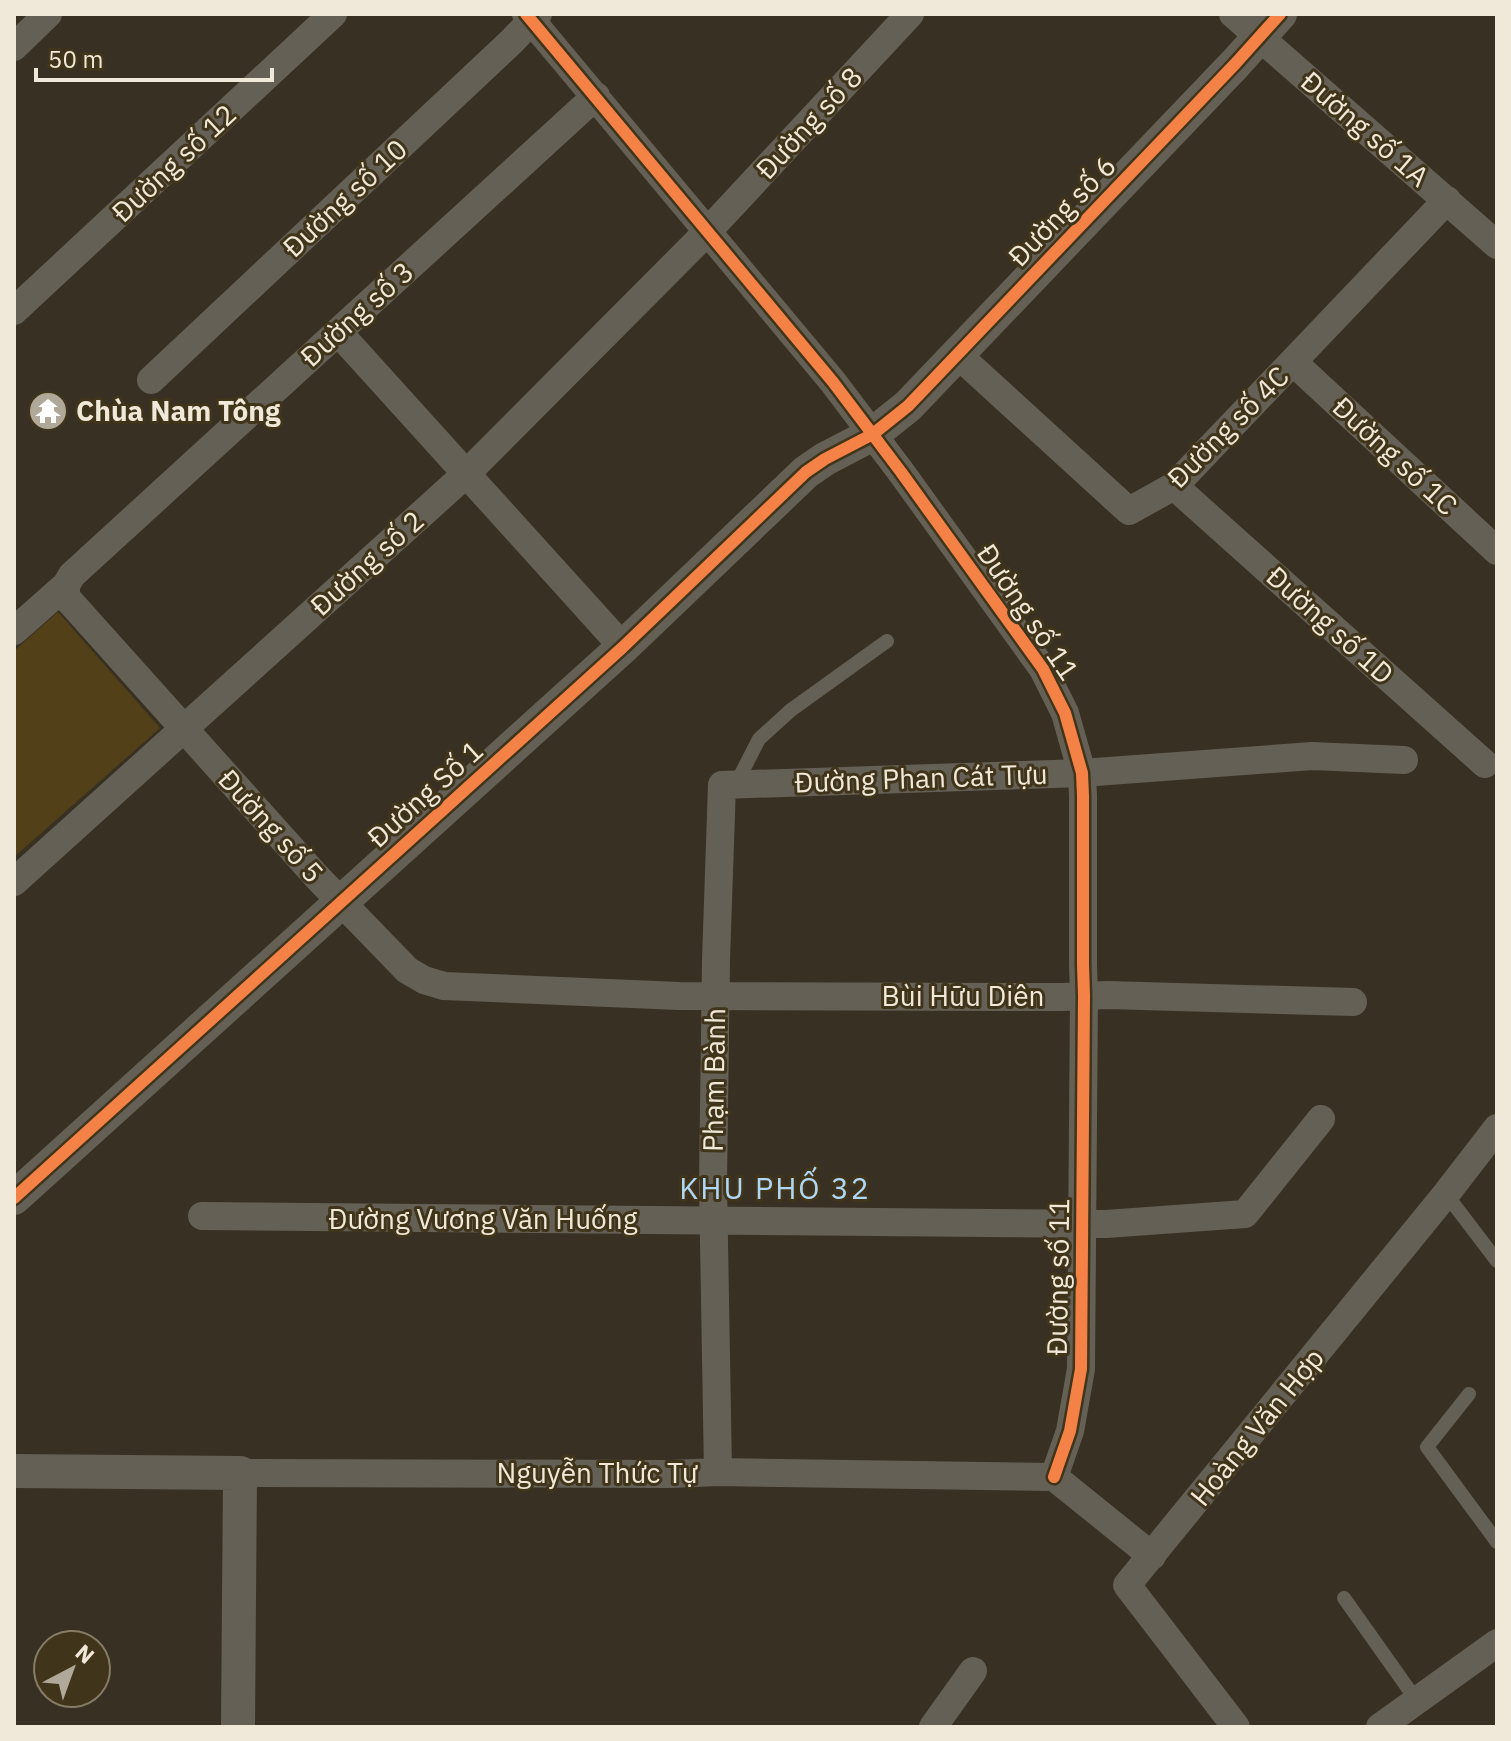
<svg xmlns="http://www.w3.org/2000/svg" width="1511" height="1741" font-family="'IBM Plex Sans',sans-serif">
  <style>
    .green { fill: #524018 }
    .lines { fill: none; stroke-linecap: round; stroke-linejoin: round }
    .service { stroke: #656055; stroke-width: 14 }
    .minor { stroke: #656055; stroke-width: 28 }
    .tertiary { stroke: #656055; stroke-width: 34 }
    .cycleway-casing { stroke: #40341a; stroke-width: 17 }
    .cycleway { stroke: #f48246; stroke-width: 12 }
    .labels { text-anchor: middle; stroke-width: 6; stroke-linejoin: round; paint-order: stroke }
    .street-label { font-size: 28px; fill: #f0e9d9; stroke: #40341a }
    .poi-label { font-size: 28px; font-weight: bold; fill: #f0e9d9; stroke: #40341a; text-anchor: start }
    .neighbourhood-label { font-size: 30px; letter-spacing: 2px; fill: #b1d7f7; stroke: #40341a }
  </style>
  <rect width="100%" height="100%" fill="#383022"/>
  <!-- green -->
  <path class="green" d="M 58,612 L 160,728 L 14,857 L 14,651 Z"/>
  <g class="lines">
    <!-- service -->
    <path class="service" d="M 736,784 L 759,739 L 791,710 L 887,641
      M 1446,1194 L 1497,1261
      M 1469,1394 L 1427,1447 L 1497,1542
      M 1344,1598 L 1417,1701"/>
    <!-- minor -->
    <path class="minor" d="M 526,14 L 833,382 L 901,472 L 1043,669 L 1065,713 L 1082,773 L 1083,796 L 1083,964 L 1084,996 L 1081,1369 L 1070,1431 L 1054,1477
      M 1233,14 L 1497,245
      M 14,47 L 48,14
      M 14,311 L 333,14
      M 338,332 L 623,647
      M 958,355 L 1129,511 L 1174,486 L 1447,200
      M 1293,362 L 1497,551
      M 151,380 L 511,42 L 538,14
      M 1174,486 L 1485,764
      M 66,585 L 66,597 L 317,877 L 407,970 L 424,980 L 444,986 L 679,996 L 1061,997 L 1108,995 L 1353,1002
      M 14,631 L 66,585 L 72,575 L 596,96
      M 14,882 L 466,474 L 708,231 L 910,14
      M 202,1216 L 1106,1224 L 1245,1214 L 1321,1119
      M 718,1472 L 713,1184 L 716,960 L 722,785 L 1082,773 L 1312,756 L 1404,760
      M 240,1473 L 670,1474 L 718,1472 L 1054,1477 L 1152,1556
      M 933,1727 L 973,1671
      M 1236,1727 L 1127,1585 L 1446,1194 L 1497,1128
      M 1380,1727 L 1497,1643"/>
    <!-- tertiary -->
    <path class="tertiary" d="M 14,1198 L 623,647 L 806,472 L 825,459 L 873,434 L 908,406 L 1235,64 L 1280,14
      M 14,1471 L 240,1473 L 238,1727"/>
    <!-- cycleway casing -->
    <g class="cycleway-casing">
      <path id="cycleway" d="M 526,14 L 833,382 L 901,472 L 1043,669 L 1065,713 L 1082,773 L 1083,796 L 1083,964 L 1084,996 L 1081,1369 L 1070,1431 L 1054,1477
        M 14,1198 L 623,647 L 806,472 L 825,459 L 873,434 L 908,406 L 1235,64 L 1280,14"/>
    </g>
    <!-- cycleway -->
    <use href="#cycleway" class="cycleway"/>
  </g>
  <!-- icons -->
  <defs>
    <g id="temple-disc" transform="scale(2)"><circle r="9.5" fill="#b0a899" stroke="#40341a"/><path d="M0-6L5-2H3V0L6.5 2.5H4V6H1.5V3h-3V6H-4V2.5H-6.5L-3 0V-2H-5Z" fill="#fff"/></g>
  </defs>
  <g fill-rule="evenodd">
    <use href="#temple-disc" x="48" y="411"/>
  </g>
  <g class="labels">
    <!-- street labels -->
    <g class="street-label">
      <text transform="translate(809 123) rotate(-47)" y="10">Đường số 8</text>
      <text transform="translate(1365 129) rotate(41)" y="10">Đường số 1A</text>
      <text transform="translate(174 163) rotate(-43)" y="10">Đường số 12</text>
      <text transform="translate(345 198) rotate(-43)" y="10">Đường số 10</text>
      <text transform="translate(1062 211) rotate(-46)" y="10">Đường số 6</text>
      <text transform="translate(357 314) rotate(-42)" y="10">Đường số 3</text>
      <text transform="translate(1228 427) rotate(-45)" y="10">Đường số 4C</text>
      <text transform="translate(1395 456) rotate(43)" y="10">Đường số 1C</text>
      <text transform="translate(367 563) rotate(-42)" y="10">Đường số 2</text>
      <text transform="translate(1028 612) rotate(56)" y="10">Đường số 11</text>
      <text transform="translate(1330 625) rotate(42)" y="10">Đường số 1D</text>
      <text transform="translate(921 778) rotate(-2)" y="10">Đường Phan Cát Tựu</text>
      <text transform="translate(425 794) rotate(-42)" y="10">Đường Số 1</text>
      <text transform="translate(271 826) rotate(48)" y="10">Đường số 5</text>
      <text x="963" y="1006">Bùi Hữu Diên</text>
      <text transform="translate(714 1080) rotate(-89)" y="10">Phạm Bành</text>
      <text x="483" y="1229">Đường Vương Văn Huống</text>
      <text transform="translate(1058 1277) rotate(-89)" y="10">Đường số 11</text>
      <text transform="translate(1257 1427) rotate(-51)" y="10">Hoàng Văn Hợp</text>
      <text x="597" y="1483">Nguyễn Thức Tự</text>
    </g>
    <!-- poi labels -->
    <g class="poi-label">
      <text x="76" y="421">Chùa Nam Tông</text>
    </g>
    <!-- neighbourhood labels -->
    <g class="neighbourhood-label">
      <text x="775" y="1199">KHU PHỐ 32</text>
    </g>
  </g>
  <!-- border -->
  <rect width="1511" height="1741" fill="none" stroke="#f0e9d9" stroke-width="32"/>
  <!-- north arrow -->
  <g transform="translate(72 1669) rotate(41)"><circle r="38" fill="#40341a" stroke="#867c66" stroke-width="2"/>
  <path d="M0-6L14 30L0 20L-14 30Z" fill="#b0a899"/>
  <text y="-12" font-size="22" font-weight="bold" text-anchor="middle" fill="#f0e9d9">N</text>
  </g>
  <!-- scale -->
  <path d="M36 68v12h236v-12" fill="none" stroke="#f0e9d9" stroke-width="4"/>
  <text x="48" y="68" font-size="24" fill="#f0e9d9" stroke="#40341a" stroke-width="6" paint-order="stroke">50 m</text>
</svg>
